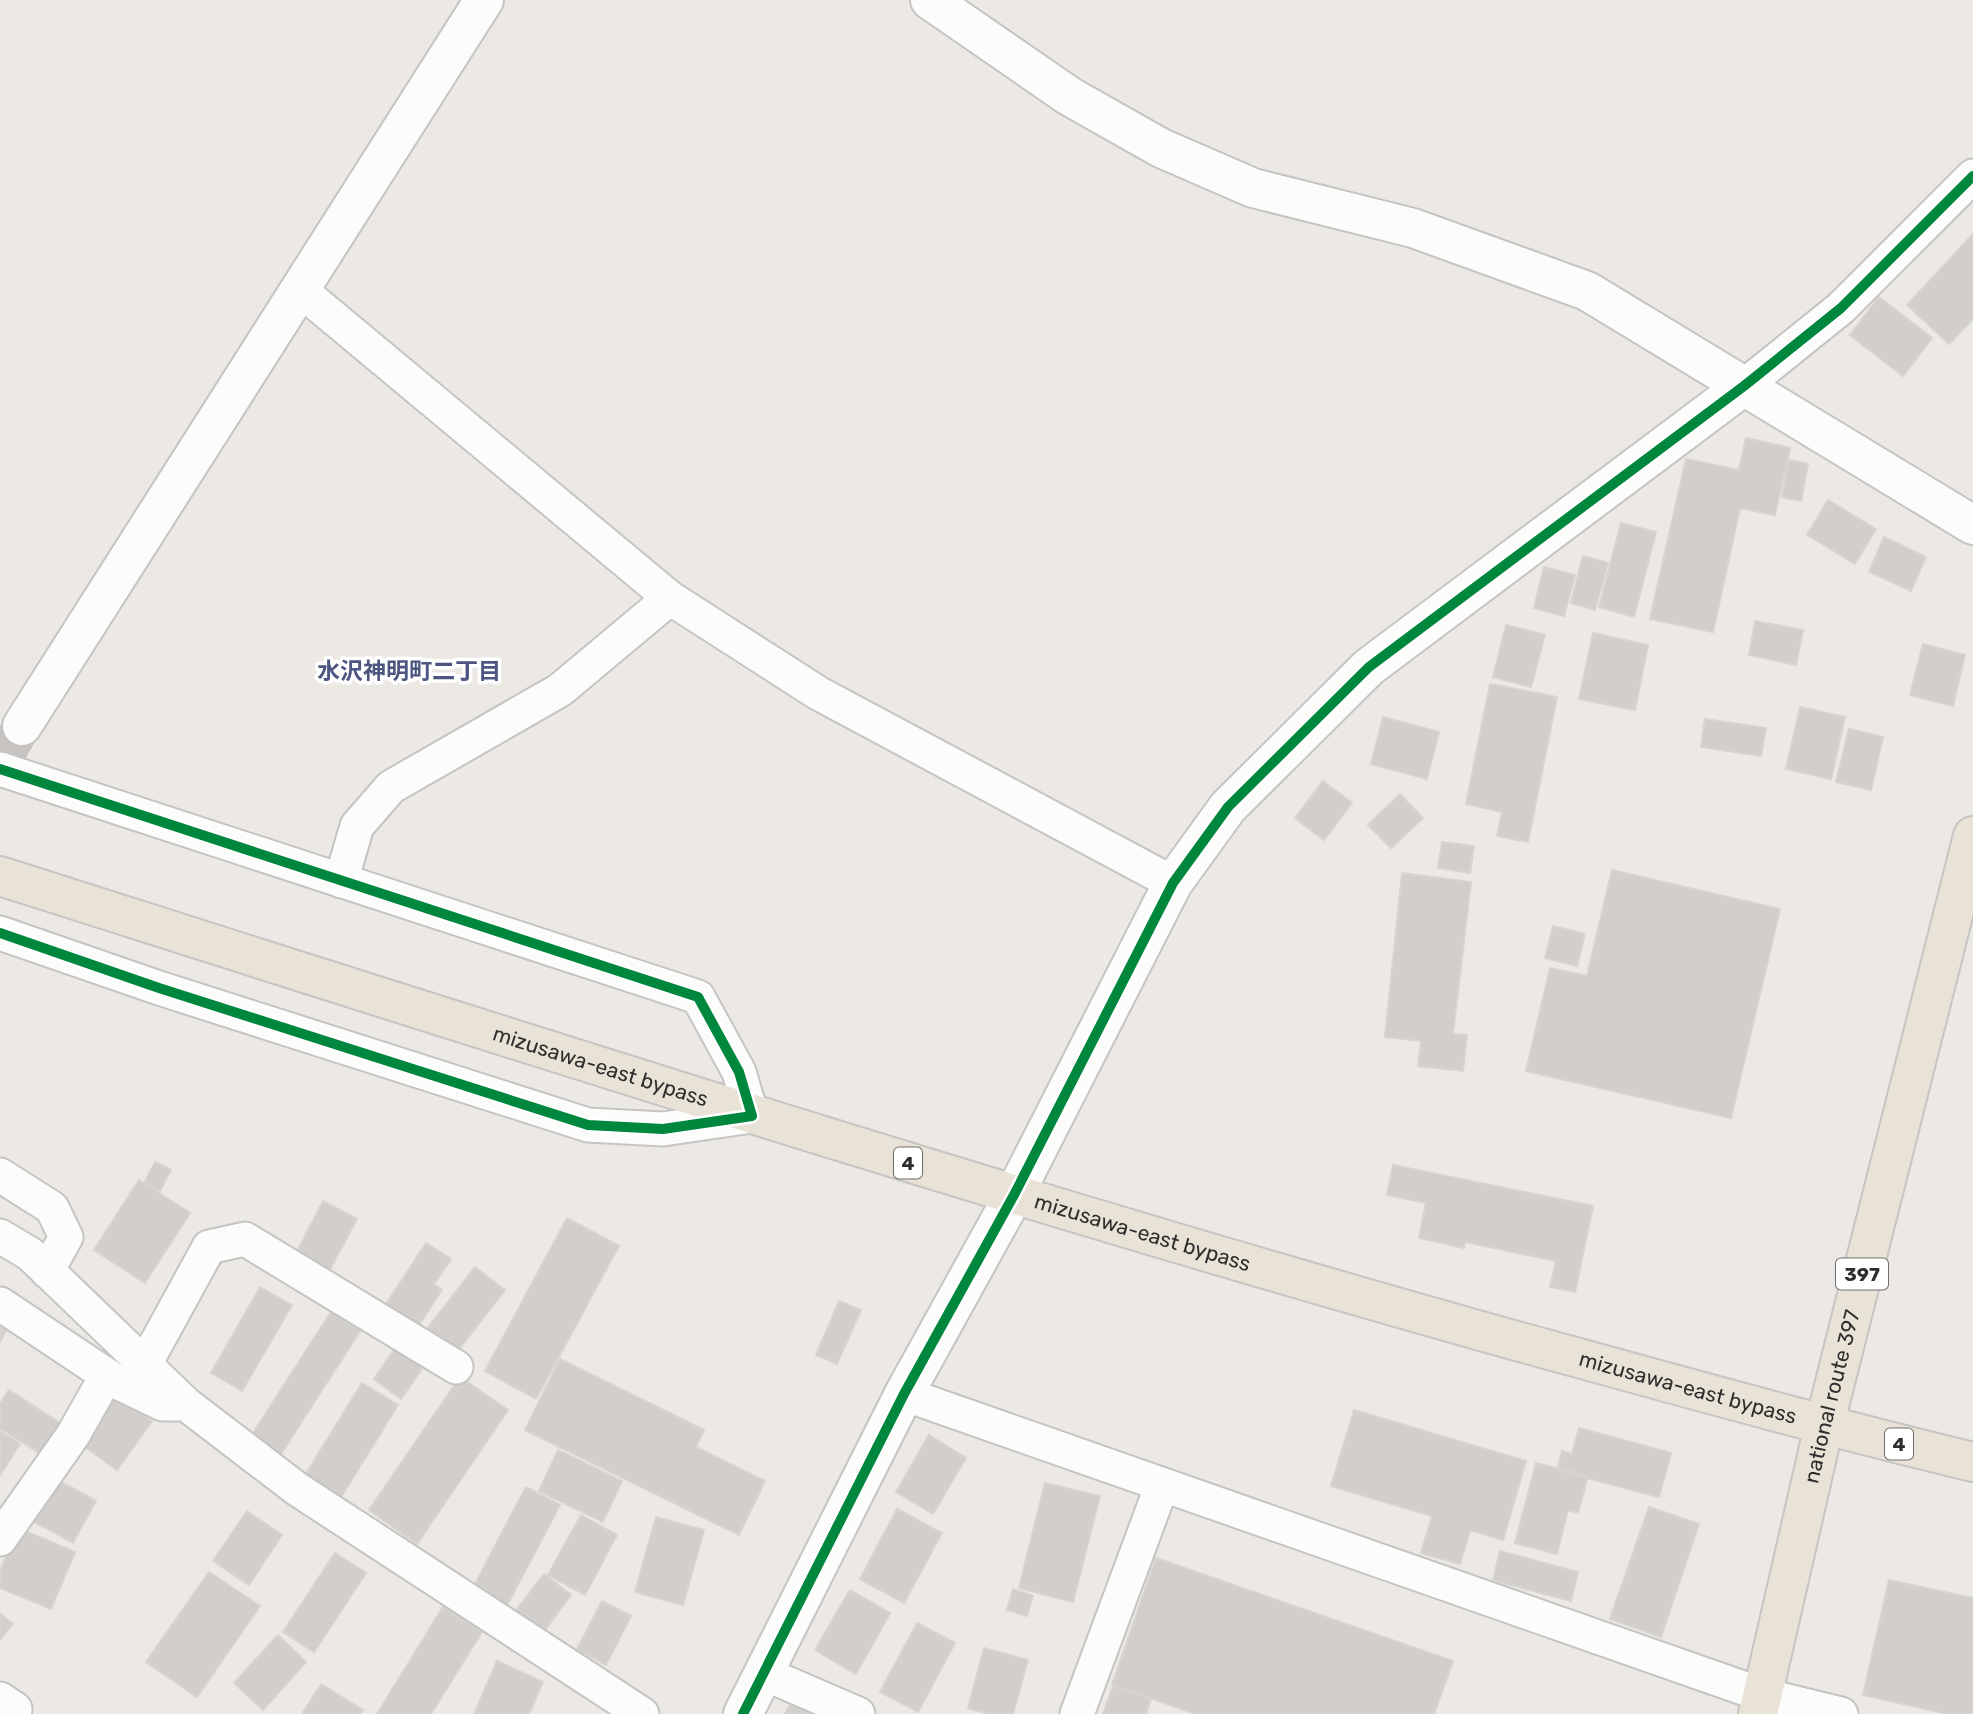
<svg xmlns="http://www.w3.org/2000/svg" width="1973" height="1714" font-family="Rubik,'Noto Sans JP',sans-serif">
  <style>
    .building { fill: #d1cecb; stroke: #d7d4d0; stroke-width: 2 }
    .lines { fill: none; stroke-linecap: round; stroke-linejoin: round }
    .tertiary-tunnel { stroke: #c6c3c0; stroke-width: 38; stroke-dasharray: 38 19; stroke-linecap: butt }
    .minor-casing { stroke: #c5c4c5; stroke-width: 37 }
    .tertiary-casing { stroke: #c5c4c5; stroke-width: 42 }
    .trunk-casing { stroke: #c6c5c4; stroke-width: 42 }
    .minor { stroke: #fcfcfb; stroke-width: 33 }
    .tertiary { stroke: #fcfcfb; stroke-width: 38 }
    .trunk { stroke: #e9e2d6; stroke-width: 38 }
    .cycleway-casing { stroke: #fff; stroke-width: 15 }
    .cycleway { stroke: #00873e; stroke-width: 10 }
    .labels { text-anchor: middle; stroke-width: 7; stroke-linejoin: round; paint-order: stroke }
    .shield { fill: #fff; stroke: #6d6d6d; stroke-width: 2 }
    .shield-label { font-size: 19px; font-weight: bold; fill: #2e2e2e }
    .street-label { font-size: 21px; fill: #2e2e2e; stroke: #fff }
    .neighbourhood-label { font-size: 23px; font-weight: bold; fill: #4d5680; stroke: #fff }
  </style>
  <rect width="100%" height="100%" fill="#ece8e4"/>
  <!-- building -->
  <path class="building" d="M 1973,234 L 1973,319 L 1949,344 L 1907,305 Z
    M 1879,297 L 1932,338 L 1903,376 L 1850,335 Z
    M 1746,438 L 1790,448 L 1775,515 L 1740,508 L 1713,632 L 1650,619 L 1686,459 L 1739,470 Z
    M 1789,460 L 1808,464 L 1801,501 L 1782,497 Z
    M 1828,500 L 1876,529 L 1855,564 L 1807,535 Z
    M 1621,523 L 1656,532 L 1634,617 L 1599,607 Z
    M 1884,537 L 1926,557 L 1911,591 L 1869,572 Z
    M 1583,556 L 1608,563 L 1595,610 L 1571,603 Z
    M 1544,567 L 1575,575 L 1564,616 L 1534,608 Z
    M 1755,621 L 1803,630 L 1796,665 L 1749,655 Z
    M 1506,625 L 1545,635 L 1531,687 L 1493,677 Z
    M 1593,633 L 1648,645 L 1635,710 L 1579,699 Z
    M 1923,644 L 1965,655 L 1953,706 L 1910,695 Z
    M 1490,684 L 1557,697 L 1528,842 L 1497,836 L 1502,812 L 1466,804 Z
    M 1800,707 L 1845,717 L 1831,779 L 1786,769 Z
    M 1383,717 L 1439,732 L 1427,779 L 1371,764 Z
    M 1705,719 L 1766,728 L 1761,756 L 1701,747 Z
    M 1849,729 L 1883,737 L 1871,790 L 1836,782 Z
    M 1323,781 L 1352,803 L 1324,840 L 1295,818 Z
    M 1400,794 L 1423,818 L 1391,848 L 1368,825 Z
    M 1442,842 L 1474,846 L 1470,873 L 1438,868 Z
    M 1612,870 L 1780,909 L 1731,1118 L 1526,1071 L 1550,968 L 1587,976 Z
    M 1402,873 L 1471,882 L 1453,1034 L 1467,1035 L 1463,1071 L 1418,1066 L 1421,1041 L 1385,1037 Z
    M 1553,926 L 1585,934 L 1577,966 L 1545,958 Z
    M 155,1162 L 171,1170 L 160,1191 L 144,1183 Z
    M 1393,1165 L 1593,1206 L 1575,1292 L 1550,1287 L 1556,1261 L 1465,1242 L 1464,1248 L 1419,1238 L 1426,1203 L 1387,1195 Z
    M 139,1180 L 190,1213 L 145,1283 L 94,1250 Z
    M 323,1201 L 357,1219 L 326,1277 L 293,1259 Z
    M 567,1218 L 619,1246 L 536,1399 L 485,1371 Z
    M 426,1243 L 451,1259 L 434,1284 L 442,1290 L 413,1334 L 381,1312 Z
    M 475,1267 L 505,1290 L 453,1357 L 423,1334 Z
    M 260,1287 L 292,1305 L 242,1391 L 211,1373 Z
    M 839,1301 L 861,1310 L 837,1364 L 816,1355 Z
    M 336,1304 L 366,1322 L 277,1460 L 248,1441 Z
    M 0,1327 L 6,1331 L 0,1342 Z
    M 398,1344 L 426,1363 L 401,1399 L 374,1379 Z
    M 560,1359 L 704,1430 L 696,1447 L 765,1481 L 739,1535 L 525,1430 Z
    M 460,1377 L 508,1410 L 417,1544 L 369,1510 Z
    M 362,1383 L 398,1405 L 338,1502 L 302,1480 Z
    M 9,1390 L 60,1423 L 41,1454 L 0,1428 L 0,1404 Z
    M 112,1392 L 152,1421 L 117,1470 L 77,1441 Z
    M 1354,1410 L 1526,1461 L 1503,1540 L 1470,1530 L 1460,1564 L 1421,1553 L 1432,1516 L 1331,1486 Z
    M 1579,1428 L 1671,1453 L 1659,1497 L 1557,1470 L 1562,1451 L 1572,1454 Z
    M 0,1431 L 20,1444 L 0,1475 Z
    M 929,1435 L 966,1458 L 933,1514 L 896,1492 Z
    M 558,1450 L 622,1481 L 603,1522 L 539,1491 Z
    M 1536,1463 L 1588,1476 L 1578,1513 L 1568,1510 L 1557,1554 L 1515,1543 Z
    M 54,1478 L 96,1501 L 73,1543 L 31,1520 Z
    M 1045,1483 L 1100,1496 L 1073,1602 L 1019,1588 Z
    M 526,1487 L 560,1505 L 501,1617 L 467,1599 Z
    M 1649,1507 L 1699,1524 L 1661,1637 L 1610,1619 Z
    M 897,1509 L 942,1533 L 904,1603 L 860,1579 Z
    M 247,1511 L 282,1535 L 249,1585 L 213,1561 Z
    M 581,1515 L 617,1535 L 585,1595 L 548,1575 Z
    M 656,1517 L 704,1530 L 683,1605 L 635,1592 Z
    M 18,1528 L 75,1552 L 51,1609 L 0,1588 L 0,1571 Z
    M 1500,1551 L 1578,1572 L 1571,1601 L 1493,1580 Z
    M 335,1553 L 366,1573 L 314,1652 L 283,1632 Z
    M 1156,1558 L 1453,1661 L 1434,1714 L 1196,1714 L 1112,1685 Z
    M 209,1572 L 260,1606 L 197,1697 L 146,1662 Z
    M 544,1574 L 571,1595 L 539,1638 L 511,1617 Z
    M 1889,1580 L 1973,1598 L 1973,1714 L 1948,1714 L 1863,1695 Z
    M 1013,1589 L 1033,1596 L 1027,1616 L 1007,1610 Z
    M 850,1590 L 890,1613 L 856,1674 L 815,1650 Z
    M 602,1601 L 631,1616 L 606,1665 L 577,1649 Z
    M 443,1607 L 482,1632 L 431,1714 L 377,1714 Z
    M 0,1613 L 13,1624 L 0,1640 Z
    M 917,1623 L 955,1643 L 918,1712 L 880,1692 Z
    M 278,1635 L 306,1662 L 263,1710 L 234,1683 Z
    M 984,1648 L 1028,1660 L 1013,1714 L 989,1714 L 968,1708 Z
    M 497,1661 L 543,1682 L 529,1714 L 474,1714 Z
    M 321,1684 L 363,1710 L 360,1714 L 302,1714 Z
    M 1113,1686 L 1151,1699 L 1146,1714 L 1103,1714 Z
    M 794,1697 L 827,1714 L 785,1714 Z"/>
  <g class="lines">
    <!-- tertiary-tunnel -->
    <path class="tertiary-tunnel" d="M 0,765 L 22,726"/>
    <!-- minor casing -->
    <g class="minor-casing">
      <path id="minor" d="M 299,289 L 670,598 L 818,693 L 1173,883
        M 1744,386 L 1841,308 L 1973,176
        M 0,769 L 698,997 L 739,1072 L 752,1116 L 663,1129 L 588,1125 L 159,988 L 0,933
        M 341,881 L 357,826 L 391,787 L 560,690 L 670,598
        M 0,1175 L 52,1208 L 66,1237 L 47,1271
        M 0,1236 L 30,1254 L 186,1404 L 297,1489 L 642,1714
        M 0,1304 L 117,1382 L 163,1404 L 184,1404
        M 145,1364 L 209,1247 L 245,1239 L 456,1367
        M 904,1394 L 1763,1695 L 1841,1714
        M 0,1539 L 73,1435 L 107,1375
        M 763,1673 L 858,1714
        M 0,1699 L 15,1709 L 11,1714
        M 1077,1714 L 1162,1485"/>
    </g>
    <!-- tertiary casing -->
    <g class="tertiary-casing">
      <path id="tertiary" d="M 930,0 L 1069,96 L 1161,148 L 1253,188 L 1413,228 L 1587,291 L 1973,525
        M 22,726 L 484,0
        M 743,1714 L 904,1394 L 1014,1195 L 1173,883 L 1228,807 L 1369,667 L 1744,386"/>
    </g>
    <!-- trunk casing -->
    <g class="trunk-casing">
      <g id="trunk">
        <path id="s1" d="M 0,876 C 503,1036 1005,1198 1513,1340 C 1666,1382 1819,1425 1973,1462"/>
        <path id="s2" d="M 1758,1714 L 1824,1426 L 1973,836"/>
      </g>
    </g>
    <!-- minor -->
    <use href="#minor" class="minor"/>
    <!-- tertiary -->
    <use href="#tertiary" class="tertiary"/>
    <!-- trunk -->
    <use href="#trunk" class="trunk"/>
    <!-- cycleway casing -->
    <g class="cycleway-casing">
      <path id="cycleway" d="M 0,769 L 698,997 L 739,1072 L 752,1116 L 663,1129 L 588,1125 L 159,988 L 0,933
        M 743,1714 L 904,1394 L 1014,1195 L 1173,883 L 1228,807 L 1369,667 L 1744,386 L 1841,308 L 1973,176"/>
    </g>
    <!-- cycleway -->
    <use href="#cycleway" class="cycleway"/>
  </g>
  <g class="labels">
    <!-- shield labels -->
    <g class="shield">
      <rect x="894" y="1147.5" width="28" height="31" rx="5"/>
      <rect x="1836" y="1258.5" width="52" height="31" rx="5"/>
      <rect x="1885" y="1428.5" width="28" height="31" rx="5"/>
    </g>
    <g class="shield-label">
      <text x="908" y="1170">4</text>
      <text x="1862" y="1281">397</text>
      <text x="1899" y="1451">4</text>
    </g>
    <!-- street labels -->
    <g class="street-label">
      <text dy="7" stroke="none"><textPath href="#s1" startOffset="630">mizusawa-east bypass</textPath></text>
      <text dy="7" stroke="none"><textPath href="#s1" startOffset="1197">mizusawa-east bypass</textPath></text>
      <text dy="7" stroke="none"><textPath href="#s1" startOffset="1764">mizusawa-east bypass</textPath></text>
      <text dy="7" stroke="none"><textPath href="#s2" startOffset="326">national route 397</textPath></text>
    </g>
    <!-- neighbourhood labels -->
    <g class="neighbourhood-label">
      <text x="409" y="679">水沢神明町二丁目</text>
    </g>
  </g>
</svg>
